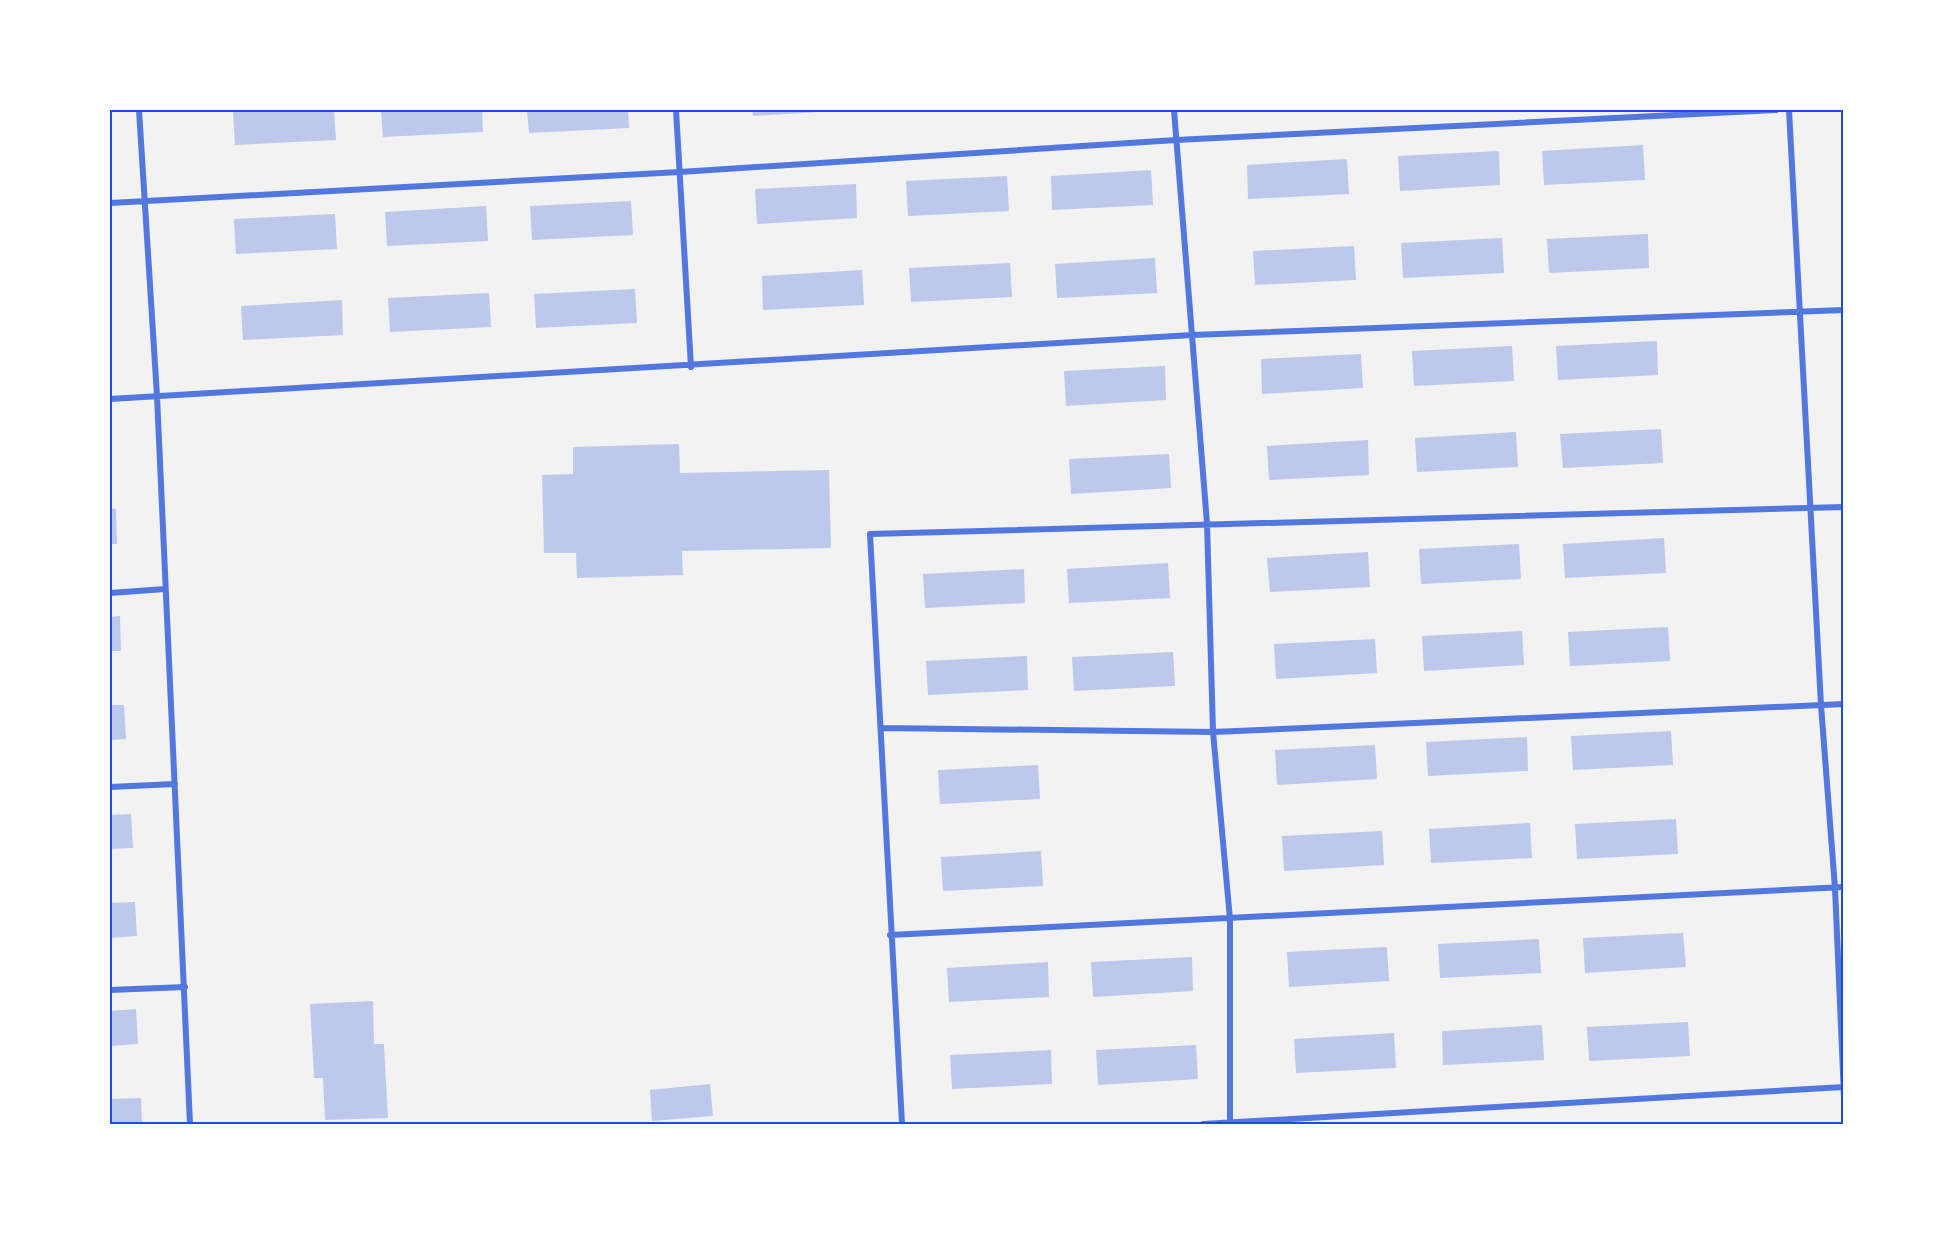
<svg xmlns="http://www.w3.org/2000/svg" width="1953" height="1234" font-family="Quicksand,sans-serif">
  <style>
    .building { fill: #bdc9ec }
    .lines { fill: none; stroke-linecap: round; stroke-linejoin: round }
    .minor { stroke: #5277de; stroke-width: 6 }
    .neatline { fill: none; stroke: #1d4ed8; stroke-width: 2 }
  </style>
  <rect width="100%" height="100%" fill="#f2f2f2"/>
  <!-- building -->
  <path class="building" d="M 254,110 L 334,110 L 336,140 L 235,145 L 233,111 Z
    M 381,110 L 482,110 L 483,132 L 383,137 Z
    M 527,110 L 628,110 L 629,128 L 529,133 Z
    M 752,110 L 836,110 L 836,111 L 753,116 Z
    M 1643,145 L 1645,180 L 1544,185 L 1542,151 Z
    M 1499,151 L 1500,185 L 1400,191 L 1398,156 Z
    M 1347,159 L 1349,194 L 1248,199 L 1247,165 Z
    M 1151,170 L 1153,205 L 1052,210 L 1051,176 Z
    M 1007,176 L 1009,211 L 908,216 L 906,181 Z
    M 856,184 L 857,218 L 757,224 L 755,189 Z
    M 631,201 L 633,235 L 532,240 L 530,206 Z
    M 486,206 L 488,241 L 387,246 L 385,212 Z
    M 335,214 L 337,249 L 236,254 L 234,219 Z
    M 1648,234 L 1649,268 L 1549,273 L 1547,239 Z
    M 1502,238 L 1504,273 L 1403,278 L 1401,243 Z
    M 1354,246 L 1356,280 L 1255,285 L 1253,251 Z
    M 1155,258 L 1157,293 L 1057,298 L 1055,264 Z
    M 1010,263 L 1012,297 L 911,302 L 909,268 Z
    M 862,270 L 864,305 L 763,310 L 762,276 Z
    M 635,289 L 637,323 L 536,328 L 534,294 Z
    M 489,293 L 491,327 L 390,332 L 388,298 Z
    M 342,300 L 343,335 L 243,340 L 241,306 Z
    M 1657,341 L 1658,375 L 1558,380 L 1556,346 Z
    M 1512,346 L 1514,381 L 1414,386 L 1412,351 Z
    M 1361,354 L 1363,388 L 1262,394 L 1261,359 Z
    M 1165,366 L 1166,400 L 1066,406 L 1064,371 Z
    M 1661,429 L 1663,463 L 1563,468 L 1560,434 Z
    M 1516,432 L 1518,467 L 1417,472 L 1415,438 Z
    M 1368,440 L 1369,475 L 1269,480 L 1267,446 Z
    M 679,444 L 680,473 L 829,470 L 831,548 L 682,551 L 683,575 L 577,578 L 576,553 L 544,553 L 542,475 L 573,474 L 573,447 Z
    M 1169,454 L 1171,488 L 1071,494 L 1069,459 Z
    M 110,509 L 116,509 L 117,544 L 110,544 Z
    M 1664,538 L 1666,573 L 1565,578 L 1563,544 Z
    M 1519,544 L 1521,579 L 1421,584 L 1419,549 Z
    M 1368,552 L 1370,587 L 1270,592 L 1267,558 Z
    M 1168,563 L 1170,598 L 1069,603 L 1067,569 Z
    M 1024,569 L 1025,603 L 925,608 L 923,574 Z
    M 120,616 L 121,651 L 110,651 L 110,617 Z
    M 1668,627 L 1670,661 L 1570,666 L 1568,632 Z
    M 1522,631 L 1524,665 L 1424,671 L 1422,636 Z
    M 1375,639 L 1377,673 L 1276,679 L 1274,644 Z
    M 1173,652 L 1175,686 L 1074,691 L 1072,657 Z
    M 1027,656 L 1028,690 L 928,695 L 926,661 Z
    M 110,705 L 124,705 L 126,739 L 110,740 Z
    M 1671,731 L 1673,765 L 1573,770 L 1571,736 Z
    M 1527,737 L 1528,771 L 1428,776 L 1426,742 Z
    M 1375,745 L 1377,779 L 1277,785 L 1275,750 Z
    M 1038,765 L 1040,799 L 940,804 L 938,770 Z
    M 131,814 L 133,848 L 110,849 L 110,815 Z
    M 1676,819 L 1678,854 L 1577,859 L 1575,824 Z
    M 1530,823 L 1532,858 L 1431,863 L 1429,829 Z
    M 1382,831 L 1384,865 L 1284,871 L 1282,836 Z
    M 1041,851 L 1043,886 L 943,891 L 941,857 Z
    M 135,902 L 137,936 L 110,938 L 110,903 Z
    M 1683,933 L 1686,967 L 1585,973 L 1583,938 Z
    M 1539,939 L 1541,973 L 1440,978 L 1438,944 Z
    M 1387,947 L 1389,981 L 1289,987 L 1287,952 Z
    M 1192,957 L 1193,991 L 1093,997 L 1091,962 Z
    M 1048,962 L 1049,997 L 949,1002 L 947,968 Z
    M 373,1001 L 374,1044 L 384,1044 L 388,1118 L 325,1120 L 323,1078 L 314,1078 L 310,1004 Z
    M 136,1009 L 138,1044 L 110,1046 L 110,1011 Z
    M 1688,1022 L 1690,1056 L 1589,1061 L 1587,1027 Z
    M 1542,1025 L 1544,1060 L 1443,1065 L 1442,1031 Z
    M 1394,1033 L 1396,1068 L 1296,1073 L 1294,1039 Z
    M 1196,1045 L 1198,1079 L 1098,1085 L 1096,1050 Z
    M 1051,1050 L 1052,1084 L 952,1089 L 950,1055 Z
    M 710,1084 L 713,1116 L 652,1121 L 650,1090 Z
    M 141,1098 L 142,1124 L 110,1124 L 110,1099 Z"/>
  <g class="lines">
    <!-- minor -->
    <path class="minor" d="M 139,110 L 157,396 L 190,1124
      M 676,110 L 691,367
      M 1174,110 L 1207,523 L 1213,732 L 1230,919 L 1230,1124
      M 1789,110 L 1821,705 L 1835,888 L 1844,1096
      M 110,203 L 680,172 L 1176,140 L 1776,110
      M 110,399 L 1192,335 L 1844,310
      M 110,593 L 165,589
      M 882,728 L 1213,732 L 1844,704
      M 110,787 L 175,784
      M 890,935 L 1844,887
      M 110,990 L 185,987
      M 902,1124 L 870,534 L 1844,507
      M 1203,1124 L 1844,1087"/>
  </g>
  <!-- border -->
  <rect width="1953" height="1234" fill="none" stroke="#ffffff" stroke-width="222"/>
  <rect x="111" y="111" width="1731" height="1012" class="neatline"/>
</svg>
